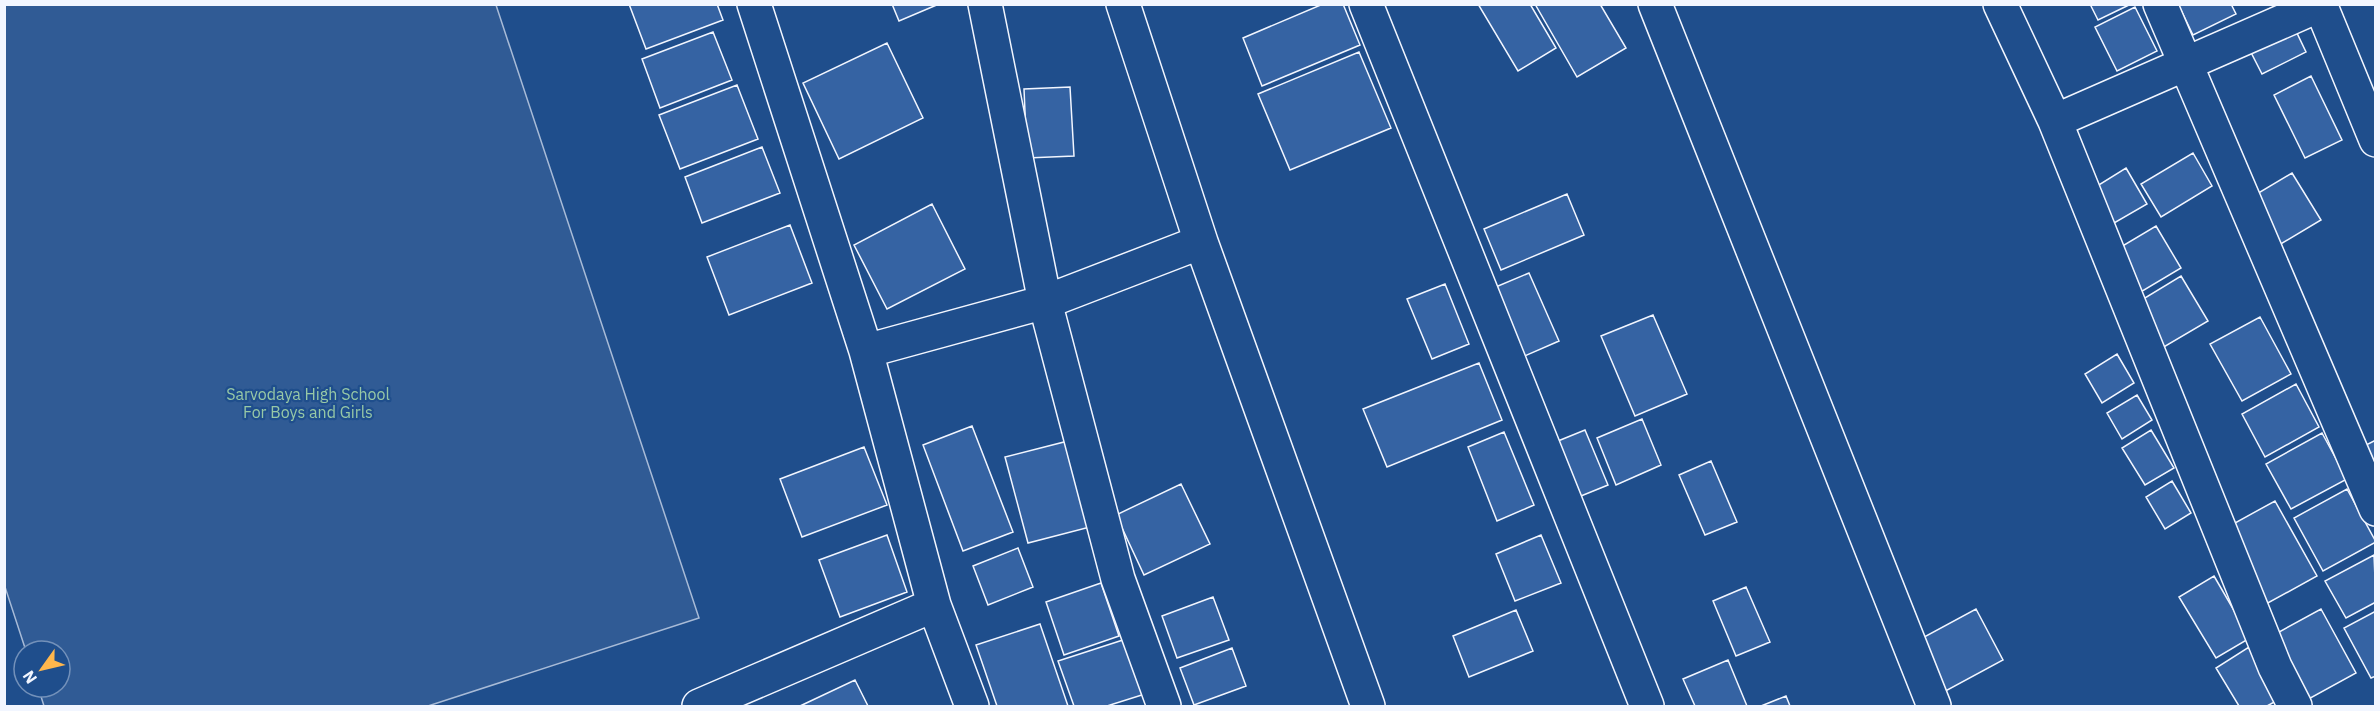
<svg xmlns="http://www.w3.org/2000/svg" width="2380" height="711" font-family="'IBM Plex Sans',sans-serif">
  <style>
    .built { fill: #305b95; stroke: #a8bbd7; stroke-width: 1.5 }
    .building { fill: #3563a3; stroke: #f2f6ff; stroke-width: 1.5 }
    .lines { fill: none; stroke-linecap: round; stroke-linejoin: round }
    .street-casing { stroke: #f2f6ff; stroke-width: 36 }
    .street { stroke: #1f4e8c; stroke-width: 33 }
    .labels { text-anchor: middle; stroke-width: 4.5; stroke-linejoin: round; paint-order: stroke }
    .park-label { font-size: 16px; fill: #97c8a6; stroke: #1f4e8c }
  </style>
  <rect width="100%" height="100%" fill="#1f4e8c"/>
  <!-- built -->
  <path class="built" d="M 4,5 L 496,5 L 699,618 L 428,706 L 44,706 L 38,687 L 60,687 L 60,651 L 26,651 L 5,587 Z"/>
  <!-- building -->
  <path class="building" d="M 629,4 L 717,4 L 723,20 L 646,49 Z
    M 892,4 L 939,4 L 899,21 Z
    M 1323,4 L 1343,4 L 1360,45 L 1262,86 L 1243,38 Z
    M 1478,4 L 1530,4 L 1556,48 L 1518,71 Z
    M 1535,4 L 1600,4 L 1626,48 L 1577,77 Z
    M 2090,4 L 2131,4 L 2098,20 Z
    M 2178,4 L 2231,4 L 2236,14 L 2193,35 Z
    M 2279,4 L 2283,4 L 2306,52 L 2262,74 L 2237,25 Z
    M 2135,7 L 2157,51 L 2117,71 L 2095,27 Z
    M 713,32 L 732,80 L 660,108 L 642,59 Z
    M 887,43 L 923,118 L 839,159 L 803,83 Z
    M 1359,52 L 1391,128 L 1290,170 L 1258,94 Z
    M 2311,76 L 2342,140 L 2305,158 L 2274,95 Z
    M 737,85 L 758,139 L 680,169 L 659,115 Z
    M 1070,87 L 1074,156 L 1027,158 L 1024,89 Z
    M 762,147 L 780,193 L 702,223 L 685,177 Z
    M 2193,153 L 2212,186 L 2161,217 L 2141,184 Z
    M 2126,168 L 2147,204 L 2102,230 L 2081,196 Z
    M 2292,173 L 2321,220 L 2279,245 L 2250,198 Z
    M 1567,194 L 1584,235 L 1501,270 L 1484,229 Z
    M 932,204 L 965,269 L 887,309 L 854,245 Z
    M 790,225 L 812,283 L 729,315 L 707,257 Z
    M 2156,226 L 2181,268 L 2134,296 L 2109,254 Z
    M 1529,273 L 1559,341 L 1520,358 L 1491,289 Z
    M 2181,276 L 2208,321 L 2157,351 L 2130,307 Z
    M 1445,284 L 1469,344 L 1432,359 L 1407,299 Z
    M 1653,315 L 1687,394 L 1635,416 L 1601,336 Z
    M 2260,317 L 2291,374 L 2242,401 L 2210,344 Z
    M 2117,354 L 2134,383 L 2102,403 L 2085,374 Z
    M 1479,363 L 1502,420 L 1387,467 L 1363,409 Z
    M 2296,384 L 2319,427 L 2265,457 L 2242,414 Z
    M 2137,395 L 2152,420 L 2122,439 L 2107,413 Z
    M 1642,419 L 1661,465 L 1616,485 L 1597,438 Z
    M 972,426 L 1013,532 L 963,551 L 923,445 Z
    M 1585,430 L 1608,485 L 1581,496 L 1558,441 Z
    M 2151,430 L 2174,468 L 2145,485 L 2122,448 Z
    M 1504,432 L 1534,505 L 1497,521 L 1468,447 Z
    M 2322,433 L 2347,479 L 2291,509 L 2266,464 Z
    M 2376,440 L 2376,487 L 2356,450 Z
    M 1068,441 L 1090,527 L 1028,543 L 1005,457 Z
    M 864,447 L 887,505 L 802,537 L 780,479 Z
    M 1711,461 L 1737,522 L 1705,535 L 1679,475 Z
    M 2172,481 L 2191,513 L 2165,529 L 2146,497 Z
    M 1181,484 L 1210,544 L 1144,575 L 1116,515 Z
    M 2347,489 L 2376,542 L 2323,571 L 2294,518 Z
    M 2275,501 L 2317,576 L 2266,604 L 2224,529 Z
    M 887,535 L 907,592 L 840,617 L 819,560 Z
    M 1541,535 L 1561,583 L 1515,601 L 1496,554 Z
    M 1018,548 L 1033,587 L 988,605 L 973,566 Z
    M 2374,555 L 2376,602 L 2346,618 L 2325,581 Z
    M 2214,576 L 2250,638 L 2216,658 L 2179,597 Z
    M 1101,583 L 1119,636 L 1064,655 L 1046,602 Z
    M 1746,587 L 1770,642 L 1736,656 L 1713,601 Z
    M 1213,597 L 1229,640 L 1177,658 L 1162,616 Z
    M 1976,609 L 2003,660 L 1940,694 L 1913,643 Z
    M 2321,609 L 2356,673 L 2305,701 L 2270,637 Z
    M 1516,610 L 1533,651 L 1469,677 L 1453,636 Z
    M 2376,611 L 2376,676 L 2371,678 L 2344,628 Z
    M 1040,624 L 1068,706 L 997,706 L 976,645 Z
    M 1126,639 L 1145,694 L 1107,706 L 1074,706 L 1058,661 Z
    M 2249,647 L 2280,699 L 2267,706 L 2239,706 L 2216,668 Z
    M 1232,648 L 1246,686 L 1194,705 L 1180,668 Z
    M 1728,660 L 1747,706 L 1695,706 L 1683,679 Z
    M 855,680 L 868,706 L 800,706 Z
    M 1786,696 L 1790,706 L 1761,706 Z"/>
  <g class="lines">
    <!-- street casing -->
    <g class="street-casing">
      <path id="street" d="M 754,4 L 866,351 L 934,605 L 972,706
        M 985,4 L 1045,302 L 1201,242 L 1368,706
        M 1123,4 L 1201,242
        M 1366,4 L 1647,706
        M 1655,4 L 1934,706
        M 2000,4 L 2055,121 L 2275,667 L 2295,706
        M 2160,4 L 2376,509
        M 2320,4 L 2376,140
        M 2055,121 L 2320,5
        M 866,351 L 1045,302 L 1118,579 L 1164,706
        M 699,706 L 934,605"/>
    </g>
    <!-- street -->
    <use href="#street" class="street"/>
  </g>
  <g class="labels">
    <!-- park labels -->
    <g class="park-label">
      <text x="308" y="400">Sarvodaya High School<tspan x="308" dy="18">For Boys and Girls</tspan></text>
    </g>
  </g>
  <!-- border -->
  <rect width="2380" height="711" fill="none" stroke="#f2f6ff" stroke-width="12"/>
  <!-- north arrow -->
  <g transform="translate(42 669) rotate(236)"><circle r="28" fill="#1f4e8c" stroke="#7391ba" stroke-width="1.5"/>
  <path d="M0-4.5L10 22L0 15L-10 22Z" fill="#ffb74d"/>
  <text y="-9" font-size="16" font-weight="bold" text-anchor="middle" fill="#f2f6ff">N</text>
  </g>
</svg>
